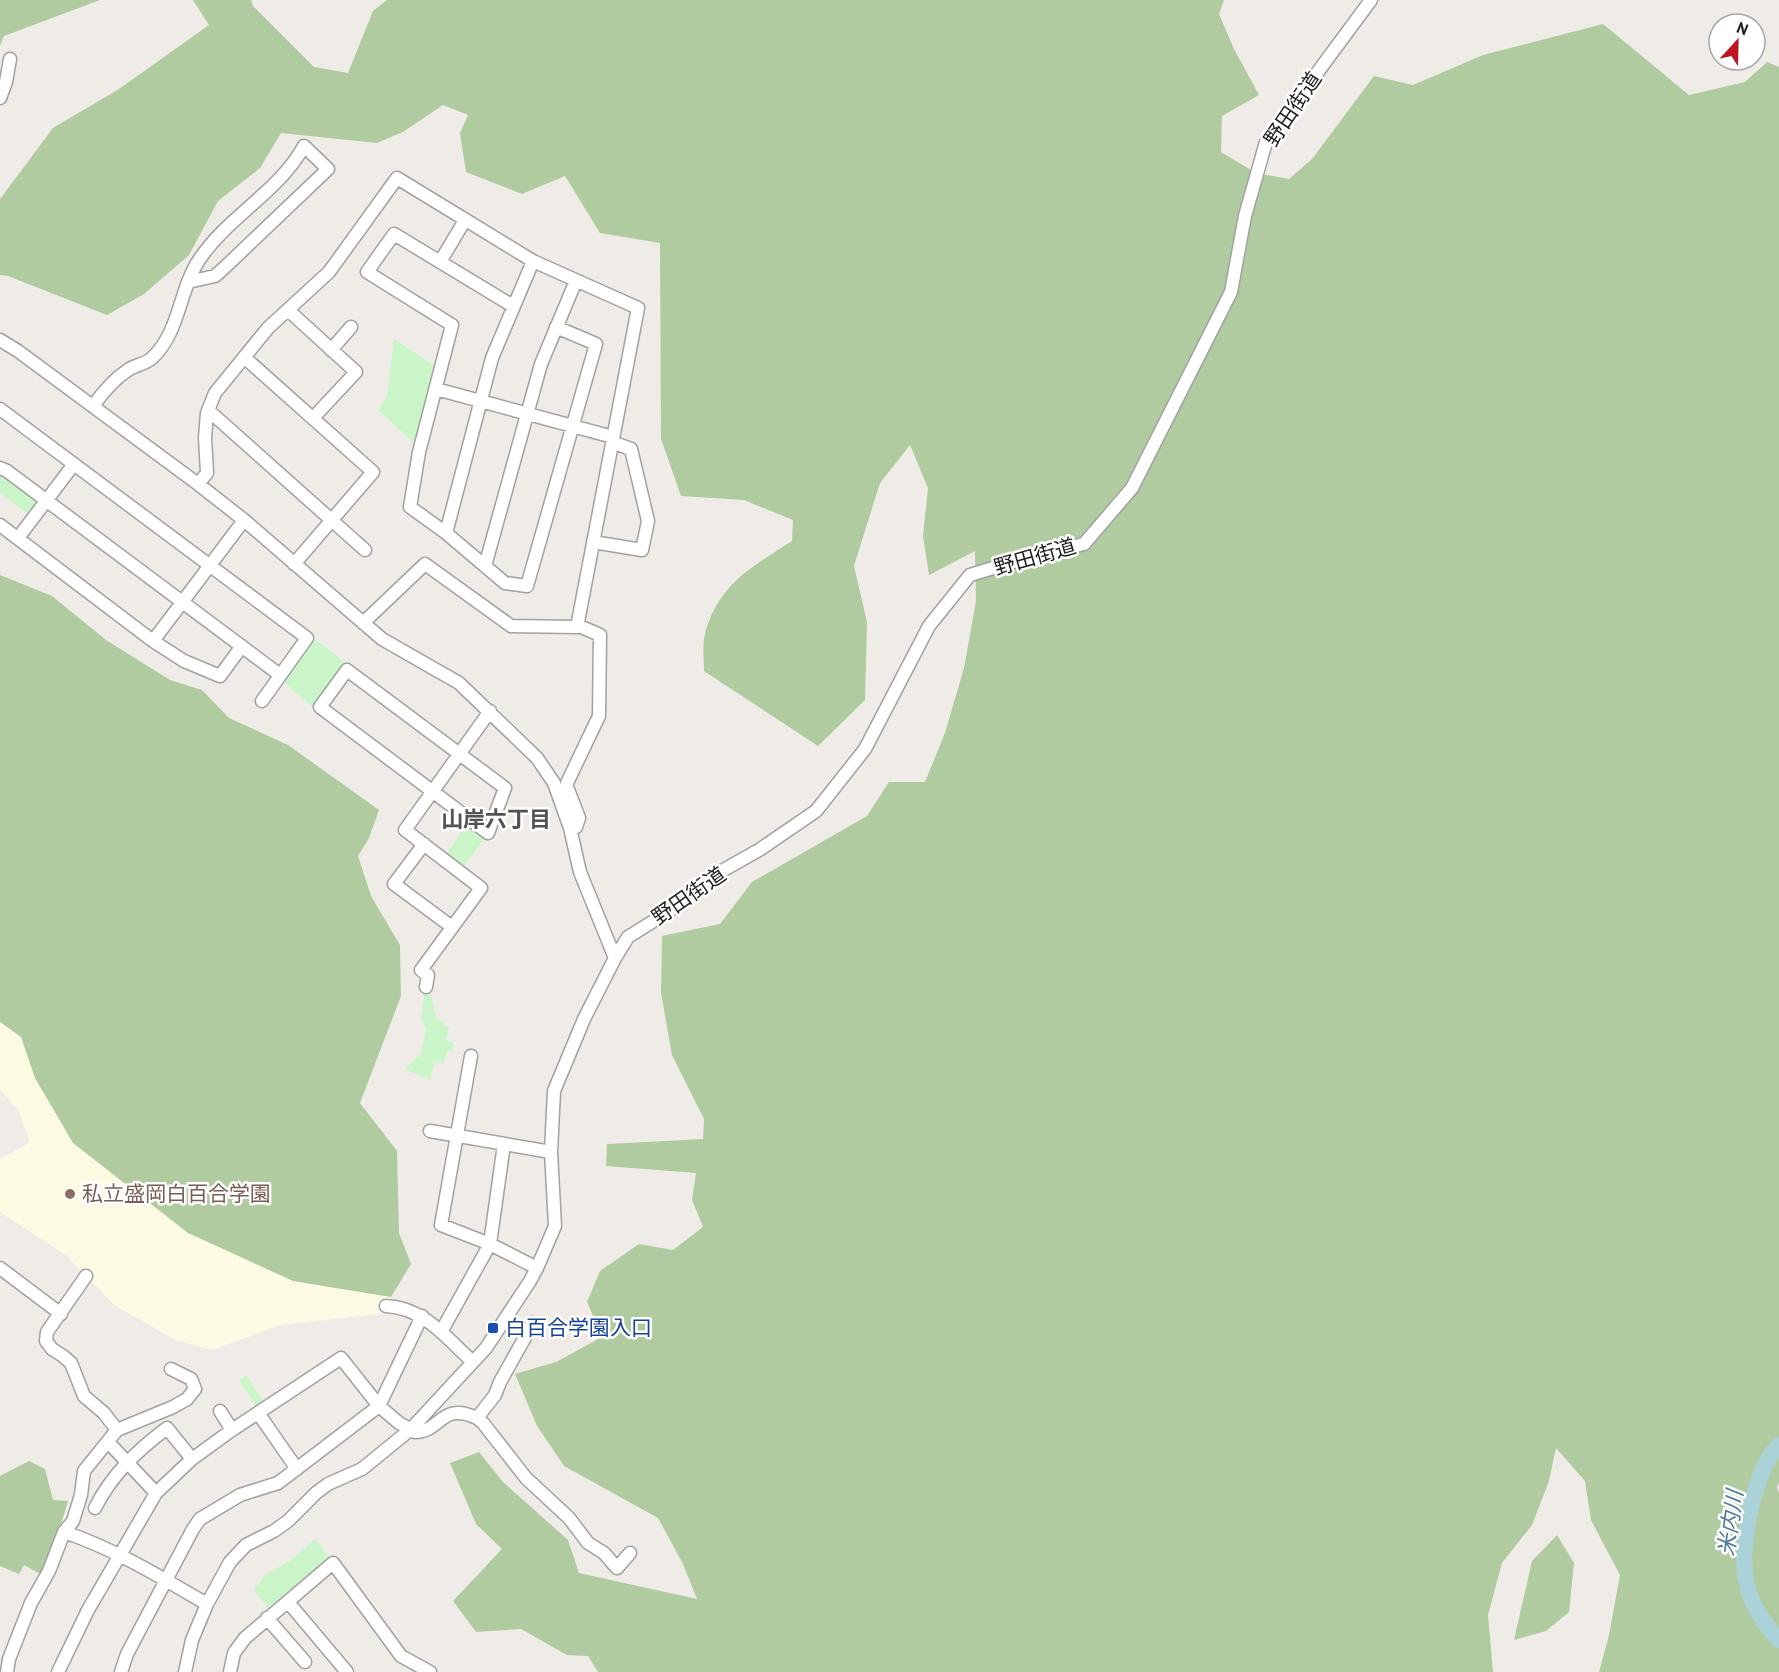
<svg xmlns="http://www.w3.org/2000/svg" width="1779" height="1672" font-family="'PT Sans','Noto Sans JP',sans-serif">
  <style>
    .education { fill: #fcfae3 }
    .forest { fill: #b0cba0 }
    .park { fill: #c9f5c9 }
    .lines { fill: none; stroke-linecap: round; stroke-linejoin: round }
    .river { stroke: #acd2d9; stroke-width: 16 }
    .minor-casing { stroke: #a1a1a1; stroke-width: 15 }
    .minor { stroke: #fff; stroke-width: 12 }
    .education-dot { fill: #8d6e63; stroke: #fff; stroke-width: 2 }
    .transit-dot { fill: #1a4fb4; stroke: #fff; stroke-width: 2 }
    .labels { text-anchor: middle; stroke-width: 5; stroke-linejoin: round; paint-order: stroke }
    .street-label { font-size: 21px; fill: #202020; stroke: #fff }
    .education-label { font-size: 21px; fill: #785e54; stroke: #fff; text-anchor: start }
    .transit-label { font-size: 21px; fill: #164399; stroke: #fff; text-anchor: start }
    .neighbourhood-label { font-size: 22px; font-weight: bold; fill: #535353; stroke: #fff }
    .water-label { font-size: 22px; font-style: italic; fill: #4e7998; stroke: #fff }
  </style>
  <rect width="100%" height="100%" fill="#efece7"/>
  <!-- education -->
  <path class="education" d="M 0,1022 L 21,1037 L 35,1078 L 73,1143 L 118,1177 L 293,1281 L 391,1297 L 386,1306 L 380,1314 L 280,1325 L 213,1350 L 175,1340 L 114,1305 L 67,1256 L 0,1212 L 0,1159 L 30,1142 L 19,1112 L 0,1089 Z"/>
  <!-- forest -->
  <path class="forest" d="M 0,0 L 100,0 L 4,36 L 0,46 Z
    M 193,0 L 251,0 L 253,6 L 314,67 L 348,73 L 373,11 L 387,0 L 1224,0 L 1219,14 L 1234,49 L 1259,95 L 1222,116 L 1221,152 L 1256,173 L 1289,179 L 1312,159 L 1374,76 L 1413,85 L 1483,55 L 1603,24 L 1689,95 L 1745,82 L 1767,62 L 1779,67 L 1779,1483 L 1777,1487 L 1779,1494 L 1779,1672 L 1599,1672 L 1609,1635 L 1620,1575 L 1591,1520 L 1585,1481 L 1556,1448 L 1549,1481 L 1532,1525 L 1502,1563 L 1488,1615 L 1493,1672 L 598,1672 L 588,1656 L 567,1655 L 521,1629 L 476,1632 L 453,1601 L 502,1549 L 476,1524 L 450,1463 L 479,1452 L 503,1482 L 568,1540 L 579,1573 L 697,1599 L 683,1564 L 658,1518 L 564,1466 L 537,1426 L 515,1374 L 556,1362 L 602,1337 L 587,1302 L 600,1271 L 639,1244 L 673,1250 L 703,1227 L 692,1200 L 696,1173 L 606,1166 L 607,1144 L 703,1139 L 704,1119 L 672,1055 L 661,993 L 662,936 L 720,924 L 752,882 L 867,816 L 889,782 L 925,782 L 945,733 L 964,668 L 976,601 L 975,551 L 929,575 L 923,536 L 928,488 L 910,445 L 880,483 L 854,566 L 867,622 L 865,700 L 818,746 L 704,671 C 704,660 702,645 705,634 C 718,584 752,567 792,541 L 793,520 L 744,500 L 681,496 L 661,439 L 660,243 L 600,233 L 565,176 L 522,194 L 466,172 L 460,133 L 468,115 L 443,105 L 403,132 L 377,143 L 281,133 L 260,168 L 218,201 L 189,255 L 144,294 L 107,315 L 8,276 L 0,275 L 0,199 L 53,128 L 119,89 L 209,25 Z
    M 0,575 L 52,596 L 106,640 L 170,680 L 202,690 L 229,718 L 288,745 L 379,810 L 369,838 L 358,856 L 371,896 L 400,945 L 401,996 L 360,1103 L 397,1151 L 399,1233 L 411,1264 L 391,1297 L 293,1281 L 188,1233 L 73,1143 L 35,1078 L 21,1037 L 0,1022 Z
    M 29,1461 L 45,1469 L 53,1500 L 68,1501 L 58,1534 L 42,1575 L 24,1565 L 19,1574 L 0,1566 L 0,1476 Z
    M 1557,1535 L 1574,1563 L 1569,1612 L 1546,1631 L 1514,1640 L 1532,1561 Z"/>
  <!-- park -->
  <path class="park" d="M 394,339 L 435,366 L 414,443 L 378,410 L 387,397 Z
    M 0,473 L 36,500 L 37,505 L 29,515 L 0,493 Z
    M 315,639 L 346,663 L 313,707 L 283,682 Z
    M 467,825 L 485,838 L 464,866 L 447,853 Z
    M 430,989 L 436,1019 L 444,1022 L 444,1026 L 449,1027 L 446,1039 L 454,1044 L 452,1051 L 448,1050 L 443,1064 L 435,1061 L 430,1080 L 405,1069 L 421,1054 L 426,1028 L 421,1018 L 424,998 L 422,990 Z
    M 246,1375 L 264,1402 L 257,1407 L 239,1380 Z
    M 315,1539 L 329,1557 L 268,1608 L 254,1590 L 265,1575 L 291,1560 Z"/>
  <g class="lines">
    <!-- river -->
    <path class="river" d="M 1779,1445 C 1753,1471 1738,1549 1747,1585 C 1752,1606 1764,1624 1779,1640"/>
    <!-- minor casing -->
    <g class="minor-casing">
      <path id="minor" d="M 0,98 L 6,82 L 10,59
        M 440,262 L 465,220
        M 513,306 L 394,234 L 367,272 L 452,325 L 419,452 L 410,507 L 446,533 L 505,583 L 527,586 L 596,344 L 556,327
        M 288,310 L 356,372 L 313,418
        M 0,340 L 18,351 L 198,484 L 244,520 L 382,639 L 459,683 L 537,758 L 554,783 L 570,828 L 580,872 L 615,958
        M 331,350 L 351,327
        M 244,357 L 373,472 L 294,564
        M 436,389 L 613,437
        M 93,406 C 103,392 114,379 128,370 C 135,365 146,364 152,358 C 180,332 179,290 199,260 C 228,216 279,192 304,146 L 328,169 L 223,269 L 215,276 L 188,282
        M 0,409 L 307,638 L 262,701
        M 208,410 L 365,550
        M 0,468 L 7,471 L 280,675
        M 198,484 L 207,473 L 205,438 L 207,413 L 215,393 L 268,328 L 329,272 L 397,178 L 533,261 L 638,308 L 577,627 L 511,626 L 425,564 L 363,623
        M 0,525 L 153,641 L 184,661 L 220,676 L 242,646
        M 446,533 L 492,358 L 533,261
        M 18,538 L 74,464
        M 593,542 L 642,550 L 648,521 L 631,449 L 612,442
        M 485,566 L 541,364 L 575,283
        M 153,641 L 244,520
        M 347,670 L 505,788 L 488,833 L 320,707 Z
        M 570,828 L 576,827 L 579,818 L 567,787 L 567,783 L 599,716 L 600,635 L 577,625
        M 424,844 L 394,884 L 452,927
        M 426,987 L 428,975 L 421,970 L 481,888 L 405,830 L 490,711
        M 471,1056 L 441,1225 L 490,1244 L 537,1268
        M 430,1131 L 551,1152
        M 0,1268 L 61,1314
        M 86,1276 L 47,1332 L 46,1341 L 52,1349 L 63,1356 L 71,1363 L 84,1396 L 104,1413 L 117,1430
        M 386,1306 C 425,1308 446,1338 473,1362
        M 441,1332 L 490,1244 L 504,1144
        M 220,1411 L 232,1430
        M 258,1413 L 297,1469
        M 477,1418 L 483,1423 L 526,1478 L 569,1518 L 588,1543 L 604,1553 L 617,1568 L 630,1553
        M 109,1443 L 156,1493
        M 95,1508 C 112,1474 138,1450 167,1428 L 192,1459
        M 64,1532 L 73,1521 L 81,1495 L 84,1471 L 117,1430 L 173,1407 L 187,1399 L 195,1389 L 191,1379 L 171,1369
        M 288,1602 L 347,1672
        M 267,1618 L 305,1662
        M 7,1672 L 9,1659 L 31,1603 L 49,1571 L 64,1532 C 115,1549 160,1577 207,1604
        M 58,1672 L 88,1610 L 156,1493 L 192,1459 L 232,1430 L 341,1358 L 379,1406 L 399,1423 L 415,1432 C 441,1432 441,1401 477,1418 L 495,1395 L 500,1382 L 533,1323
        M 121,1672 L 127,1654 L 193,1529 L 200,1519 L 240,1495 L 278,1483 L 379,1406 L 422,1316
        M 185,1672 L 192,1640 L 207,1604 L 230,1562 L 246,1545 L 274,1531 L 288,1521 L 316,1493 L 328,1484 L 362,1469 L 411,1429 L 486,1348 L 530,1281 L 537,1268 L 555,1226 L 551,1152 L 554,1091 L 584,1019 L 615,958 L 628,937 L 668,912 L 711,877 L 759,850 L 816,811 L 865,749 L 929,626 L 970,575 L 1036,555 L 1084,544 L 1132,488 L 1231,292 L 1245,216 L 1266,142 L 1371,0
        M 230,1672 L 234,1653 L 245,1638 L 333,1563 L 401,1656 L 430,1672"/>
    </g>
    <!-- minor -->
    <use href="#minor" class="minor"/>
  </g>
  <!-- markers -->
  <circle class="education-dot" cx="70" cy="1194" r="6"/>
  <rect class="transit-dot" x="487" y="1322" width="12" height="12" rx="3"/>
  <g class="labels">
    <!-- street labels -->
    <g class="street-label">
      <text transform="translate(1293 109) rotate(-56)" y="7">野田街道</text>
      <text transform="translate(1035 557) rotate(-16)" y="7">野田街道</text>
      <text transform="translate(689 896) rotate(-35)" y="7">野田街道</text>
    </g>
    <!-- education labels -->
    <g class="education-label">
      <text x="82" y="1201">私立盛岡白百合学園</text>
    </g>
    <!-- transit labels -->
    <g class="transit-label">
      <text x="505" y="1335">白百合学園入口</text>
    </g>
    <!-- neighbourhood labels -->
    <g class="neighbourhood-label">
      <text x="496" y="827">山岸六丁目</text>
    </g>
    <!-- water labels -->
    <g class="water-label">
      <text transform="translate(1730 1523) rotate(-82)" y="8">米内川</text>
    </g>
  </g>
  <!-- north arrow -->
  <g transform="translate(1737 42) rotate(22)"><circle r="28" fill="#ffffff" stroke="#a6a6a6" stroke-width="1.5"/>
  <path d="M0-4.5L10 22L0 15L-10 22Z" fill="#bc1422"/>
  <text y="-9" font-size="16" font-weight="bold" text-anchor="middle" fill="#202020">N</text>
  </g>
</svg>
